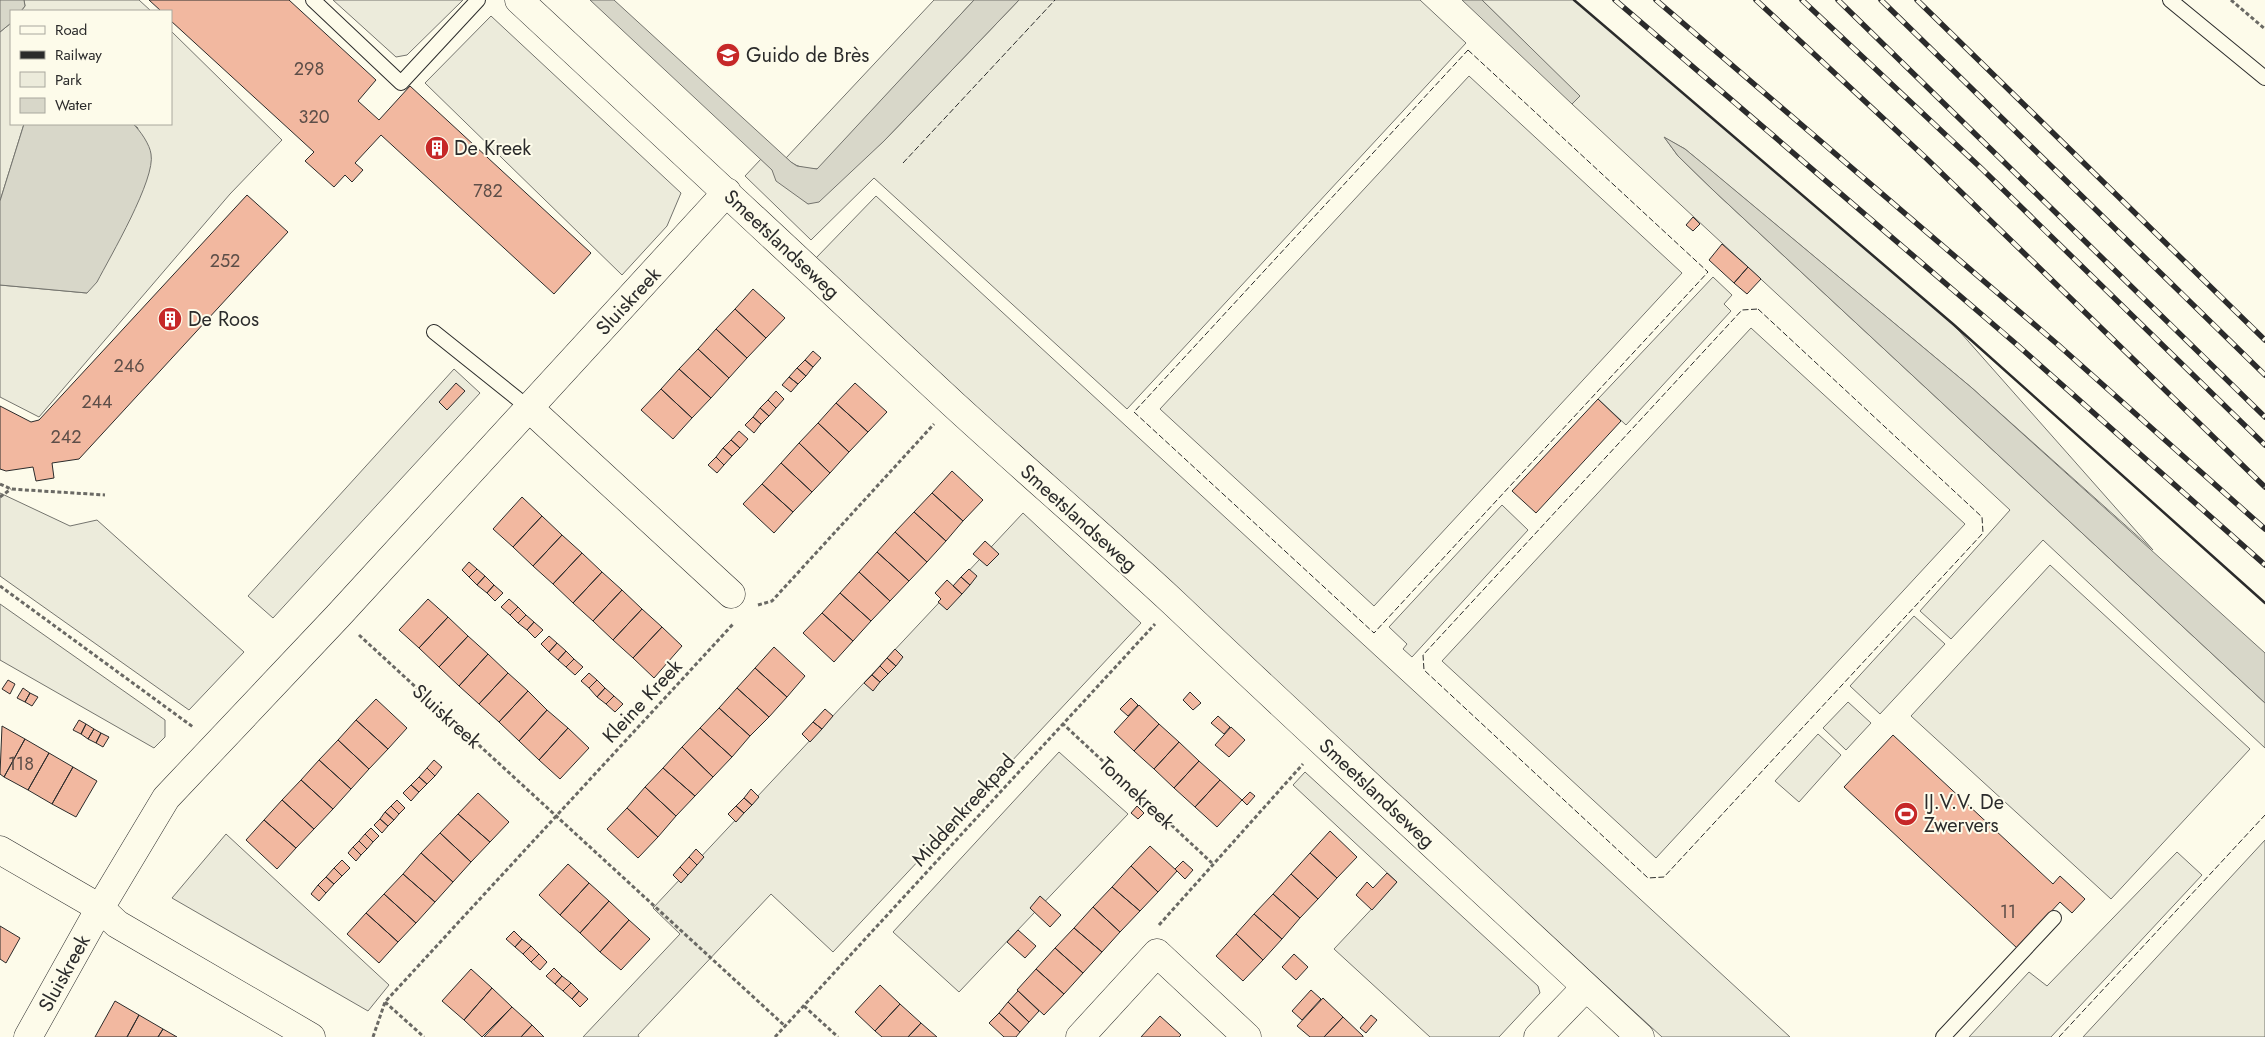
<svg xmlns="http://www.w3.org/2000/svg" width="2265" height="1037" font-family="Jost,sans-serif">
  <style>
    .green { fill: #ecebdb; stroke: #74746e }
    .water { fill: #d8d7c9; stroke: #74746e }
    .building { fill: #f2b8a0; stroke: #2b2b2b }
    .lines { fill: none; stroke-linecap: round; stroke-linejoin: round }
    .lane-casing { stroke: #2b2b2b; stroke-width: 16 }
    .street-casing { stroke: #2b2b2b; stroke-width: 29 }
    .path { stroke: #6a6964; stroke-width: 3; stroke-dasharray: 4 2.5; stroke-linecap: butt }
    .lane { stroke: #fdfbea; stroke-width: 14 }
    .street { stroke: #fdfbea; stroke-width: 28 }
    .rail-casing { stroke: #2b2b2b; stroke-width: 5.5 }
    .rail { stroke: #fdfbea; stroke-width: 4; stroke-dasharray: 11; stroke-linecap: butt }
    .fence { stroke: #2b2b2b; stroke-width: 1; stroke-dasharray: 6 2.5; stroke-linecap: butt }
    .wall { stroke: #2b2b2b; stroke-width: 2.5 }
    .labels { text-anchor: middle; stroke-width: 4; stroke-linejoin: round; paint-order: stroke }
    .number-label { font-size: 18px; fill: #5d4e48 }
    .poi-label { font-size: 20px; fill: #2b2b2b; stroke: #fdfbea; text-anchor: start }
    .street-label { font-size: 20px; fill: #2b2b2b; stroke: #fdfbea }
  </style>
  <rect width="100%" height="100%" fill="#fdfbea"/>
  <!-- green -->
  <path class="green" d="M 24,0 L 139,0 L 151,11 L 21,11 L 25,6 Z
    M 333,0 L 463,0 L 407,55 L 396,57 Z
    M 934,0 L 974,0 L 818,169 C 805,169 795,167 786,158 Z
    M 1019,0 L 1420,0 L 1466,43 L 1127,409 L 874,178 L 811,240 L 745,176 L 761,159 L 808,204 L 884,141 Z
    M 1482,0 L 1574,0 L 1953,324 L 2153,550 L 1972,388 L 1685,149 L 1665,138 L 1678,156 L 1714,191 L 2265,703 L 2265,748 L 2043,540 L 1951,639 L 1920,611 L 2010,510 L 1572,104 L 1579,96 Z
    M 491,16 L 681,193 L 667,226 L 622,275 L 425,83 Z
    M 11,23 L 11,124 L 24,124 L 0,201 L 0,32 Z
    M 171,31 L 282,140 L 230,194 L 39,417 L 0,397 L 0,285 L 87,293 L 138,128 L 133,124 L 171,124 Z
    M 1469,76 L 1682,273 L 1374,606 L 1160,409 Z
    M 876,196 L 1790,1037 L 1662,1037 L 1184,599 L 816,258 Z
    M 1713,277 L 1732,295 L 1724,304 L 1731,311 L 1626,425 L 1598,399 Z
    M 1751,328 L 1965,524 L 1656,858 L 1442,661 Z
    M 454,369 L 480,393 L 273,618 L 248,596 Z
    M 0,493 L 70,526 L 97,520 L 244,652 L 189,710 L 0,576 Z
    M 1502,505 L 1528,530 L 1412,657 L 1403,649 L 1407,644 L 1389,627 Z
    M 1023,513 L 1141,623 L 833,952 L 771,894 L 638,1035 L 639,1037 L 583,1037 L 680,934 L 653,908 Z
    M 2050,565 L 2250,749 L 2111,899 L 1911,716 Z
    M 0,604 L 165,720 L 165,737 L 154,748 L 0,660 Z
    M 1914,616 L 1945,644 L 1880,714 L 1850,686 Z
    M 1848,702 L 1871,723 L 1846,750 L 1823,728 Z
    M 1818,734 L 1841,755 L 1799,802 L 1775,781 Z
    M 1059,752 L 1128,814 L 959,992 L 893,932 Z
    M 1305,772 L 1538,986 L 1540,993 L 1499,1037 L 1430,1037 L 1334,949 L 1397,882 L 1293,785 Z
    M 226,834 L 389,985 L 368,1011 L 172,898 Z
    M 2265,840 L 2265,1037 L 2083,1037 Z
    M 2177,852 L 2202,875 L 2051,1037 L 1969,1037 L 2029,972 L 2047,986 Z"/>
  <!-- water -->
  <path class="water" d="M 0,0 L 24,0 L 25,6 L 21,11 L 11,11 L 11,23 L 0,32 Z
    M 590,0 L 614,0 L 791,162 L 797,166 L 817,169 L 974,0 L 1019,0 L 884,141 L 819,202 L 808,204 L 776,181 L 772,170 Z
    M 1462,0 L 1482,0 L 1580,96 L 1572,104 Z
    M 24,124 L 133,124 C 140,130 150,145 151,154 C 156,179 110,257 97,282 L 87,293 L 0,285 L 0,201 Z
    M 1664,137 L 1685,149 L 1707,167 L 1972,388 L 2265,653 L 2265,703 L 1714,191 L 1678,156 Z"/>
  <!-- building -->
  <path class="building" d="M 149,0 L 289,0 L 376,80 L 358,101 L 379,120 L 410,86 L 591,253 L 554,294 L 381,135 L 355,163 L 363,170 L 352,182 L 345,175 L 334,187 L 305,161 L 314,152 L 171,21 L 171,11 L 161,11 Z
    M 247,195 L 288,232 L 79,459 L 52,463 L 54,478 L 36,481 L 33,467 L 6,471 L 0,469 L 0,406 L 31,422 L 39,420 Z
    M 1693,217 L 1700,224 L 1693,231 L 1686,225 Z
    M 1722,244 L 1748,267 L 1734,283 L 1709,260 Z
    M 1748,267 L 1761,279 L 1747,294 L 1734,283 Z
    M 753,289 L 785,318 L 766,338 L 735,309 Z
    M 735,309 L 766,338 L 747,358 L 716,329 Z
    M 716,329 L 747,358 L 729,378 L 698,349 Z
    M 698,349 L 729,378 L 711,398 L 679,369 Z
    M 813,351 L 821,358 L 813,367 L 805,360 Z
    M 805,360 L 813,367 L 806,376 L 797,368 Z
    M 797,368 L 806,376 L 798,384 L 789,377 Z
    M 679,369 L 711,398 L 692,418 L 661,389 Z
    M 789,377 L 798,384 L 791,392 L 782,385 Z
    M 456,383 L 465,391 L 447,410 L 439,402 Z
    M 855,383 L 887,412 L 868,432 L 836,403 Z
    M 661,389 L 692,418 L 673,439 L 641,410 Z
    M 776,391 L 784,399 L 776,408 L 768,400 Z
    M 1598,399 L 1621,421 L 1536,513 L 1512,491 Z
    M 768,400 L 776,408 L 769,416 L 760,408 Z
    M 836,403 L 868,432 L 849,452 L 818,423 Z
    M 760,408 L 769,416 L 761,424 L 753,417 Z
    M 753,417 L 761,424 L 754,433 L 745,425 Z
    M 818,423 L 849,452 L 830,473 L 799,443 Z
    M 739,431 L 748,439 L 740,448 L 731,440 Z
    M 731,440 L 740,448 L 732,456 L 723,448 Z
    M 799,443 L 830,473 L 812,492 L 781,463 Z
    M 723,448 L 732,456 L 724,465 L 716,457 Z
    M 716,457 L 724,465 L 717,473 L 708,465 Z
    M 781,463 L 812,492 L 793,512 L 762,484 Z
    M 952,471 L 983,500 L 963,521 L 932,493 Z
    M 762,484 L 793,512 L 774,533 L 743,504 Z
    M 932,493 L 963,521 L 946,541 L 914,512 Z
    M 522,497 L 542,516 L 513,547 L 493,529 Z
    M 914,512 L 946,541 L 927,562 L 895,532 Z
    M 542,516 L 562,535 L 533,566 L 513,547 Z
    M 895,532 L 927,562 L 909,581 L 877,552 Z
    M 562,535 L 582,553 L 553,584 L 533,566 Z
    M 985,541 L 999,554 L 987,566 L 973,554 Z
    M 877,552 L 909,581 L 890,601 L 859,572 Z
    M 582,553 L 602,572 L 573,603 L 553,584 Z
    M 469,562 L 477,569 L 469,577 L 462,570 Z
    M 477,569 L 485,576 L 477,585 L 469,577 Z
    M 969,569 L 977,576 L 970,585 L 961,577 Z
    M 602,572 L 622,590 L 593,621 L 573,603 Z
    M 859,572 L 890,601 L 871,621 L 840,593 Z
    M 485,576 L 494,585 L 487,593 L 477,585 Z
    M 961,577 L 970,585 L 962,594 L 953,586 Z
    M 947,580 L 962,594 L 947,610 L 938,602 L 941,599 L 935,593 Z
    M 494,585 L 503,593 L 495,601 L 487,593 Z
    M 622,590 L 642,609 L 613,640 L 593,621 Z
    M 840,593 L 871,621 L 853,641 L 822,613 Z
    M 428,599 L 448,617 L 419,648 L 399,630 Z
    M 509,599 L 518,607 L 510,615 L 501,607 Z
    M 518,607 L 526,615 L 518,623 L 510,615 Z
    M 642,609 L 662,627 L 633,658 L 613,640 Z
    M 822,613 L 853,641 L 834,662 L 803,633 Z
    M 526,615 L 534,622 L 527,630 L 518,623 Z
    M 448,617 L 468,636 L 439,667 L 419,648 Z
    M 534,622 L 543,630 L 535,638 L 527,630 Z
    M 662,627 L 682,646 L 654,678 L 633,658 Z
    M 468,636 L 488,654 L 459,686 L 439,667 Z
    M 549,636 L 557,643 L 549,652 L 541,644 Z
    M 557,643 L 566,651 L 558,660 L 549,652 Z
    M 774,647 L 805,676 L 787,697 L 755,668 Z
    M 895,649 L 903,657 L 896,666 L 887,658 Z
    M 566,651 L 574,659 L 566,667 L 558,660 Z
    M 488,654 L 508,673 L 479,704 L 459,686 Z
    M 887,658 L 896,666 L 888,674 L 880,666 Z
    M 574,659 L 583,667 L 575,675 L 566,667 Z
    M 880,666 L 888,674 L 880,682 L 872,675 Z
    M 755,668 L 787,697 L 769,717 L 737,688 Z
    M 508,673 L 528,691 L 499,722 L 479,704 Z
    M 589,673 L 597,680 L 589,688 L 581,681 Z
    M 872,675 L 880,682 L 873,691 L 864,683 Z
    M 8,680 L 15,684 L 10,694 L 2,689 Z
    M 597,680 L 605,688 L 597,697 L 589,688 Z
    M 23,688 L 30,693 L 25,702 L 17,698 Z
    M 605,688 L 614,696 L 606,704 L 597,697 Z
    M 737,688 L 769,717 L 750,736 L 719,708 Z
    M 528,691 L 547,710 L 519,741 L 499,722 Z
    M 1190,692 L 1201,703 L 1193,710 L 1183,700 Z
    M 30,693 L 38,697 L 32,706 L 25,702 Z
    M 614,696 L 623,704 L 615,712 L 606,704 Z
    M 1131,698 L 1138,705 L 1128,716 L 1120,709 Z
    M 376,699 L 407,728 L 388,749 L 356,720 Z
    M 1139,705 L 1159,724 L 1134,751 L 1114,732 Z
    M 719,708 L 750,736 L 732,757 L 700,728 Z
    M 825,709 L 833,716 L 822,729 L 813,722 Z
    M 547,710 L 568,728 L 539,760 L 519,741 Z
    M 1218,716 L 1230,727 L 1224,734 L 1211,723 Z
    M 79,720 L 86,724 L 81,734 L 73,730 Z
    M 356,720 L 388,749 L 369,769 L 338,740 Z
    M 813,722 L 822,729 L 810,742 L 802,734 Z
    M 86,724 L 94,729 L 88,739 L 81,734 Z
    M 1159,724 L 1179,742 L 1154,769 L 1134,751 Z
    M 2,726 L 25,739 L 4,777 L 0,774 Z
    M 1231,727 L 1245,740 L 1229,757 L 1215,745 Z
    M 568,728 L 589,748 L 560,779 L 539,760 Z
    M 700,728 L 732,757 L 713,777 L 682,747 Z
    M 94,729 L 101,733 L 96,743 L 88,739 Z
    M 101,733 L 109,737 L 103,747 L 96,743 Z
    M 1893,735 L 2053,884 L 2060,876 L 2085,899 L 2072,913 L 2060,902 L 2017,948 L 1844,787 Z
    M 25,739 L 49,753 L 28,790 L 4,777 Z
    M 338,740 L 369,769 L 351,789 L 319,760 Z
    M 1179,742 L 1199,761 L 1174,788 L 1154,769 Z
    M 682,747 L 713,777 L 695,796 L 663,768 Z
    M 49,753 L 73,767 L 52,804 L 28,790 Z
    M 319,760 L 351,789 L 333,809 L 301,780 Z
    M 434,760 L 442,767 L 435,776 L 427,768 Z
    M 1199,761 L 1220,780 L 1195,807 L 1174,788 Z
    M 73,767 L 97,781 L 76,817 L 52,804 Z
    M 427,768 L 435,776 L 427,784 L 419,777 Z
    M 663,768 L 695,796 L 676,816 L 645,787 Z
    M 419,777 L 427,784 L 419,792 L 411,785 Z
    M 301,780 L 333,809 L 314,829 L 282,800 Z
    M 1220,780 L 1242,800 L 1217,827 L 1195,807 Z
    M 411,785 L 419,792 L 411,801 L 403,793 Z
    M 645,787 L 676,816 L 658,837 L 627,808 Z
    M 751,789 L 759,797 L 752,805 L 744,798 Z
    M 1250,792 L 1255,796 L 1247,805 L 1242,800 Z
    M 478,793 L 509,822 L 490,842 L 458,814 Z
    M 744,798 L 752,805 L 744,813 L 736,806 Z
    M 282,800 L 314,829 L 296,848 L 264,820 Z
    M 397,800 L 405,808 L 399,814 L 391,806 Z
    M 391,806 L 399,814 L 394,820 L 385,812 Z
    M 736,806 L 744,813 L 736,822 L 728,814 Z
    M 1137,806 L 1144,813 L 1138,819 L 1131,813 Z
    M 627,808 L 658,837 L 638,858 L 607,829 Z
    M 385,812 L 394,820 L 388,826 L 380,819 Z
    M 458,814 L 490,842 L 471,862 L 440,833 Z
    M 380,819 L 388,826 L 382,833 L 374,825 Z
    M 264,820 L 296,848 L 277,869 L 246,840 Z
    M 371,828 L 379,836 L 373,842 L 365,834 Z
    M 1330,831 L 1357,857 L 1337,878 L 1310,853 Z
    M 440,833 L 471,862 L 453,882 L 421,853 Z
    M 365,834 L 373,842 L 367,849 L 359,841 Z
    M 359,841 L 367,849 L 361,855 L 353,847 Z
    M 1150,846 L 1177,871 L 1158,892 L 1131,866 Z
    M 353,847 L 361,855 L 356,861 L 348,853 Z
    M 696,849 L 704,857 L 697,865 L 689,857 Z
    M 421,853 L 453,882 L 435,902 L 403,874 Z
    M 1310,853 L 1337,878 L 1318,899 L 1291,874 Z
    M 689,857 L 697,865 L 688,875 L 680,867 Z
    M 342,860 L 350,868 L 342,876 L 334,868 Z
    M 1183,861 L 1193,870 L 1185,879 L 1175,869 Z
    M 568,864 L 589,883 L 560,915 L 539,895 Z
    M 1131,866 L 1158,892 L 1140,911 L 1112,887 Z
    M 680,867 L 688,875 L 681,883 L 673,875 Z
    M 334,868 L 342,876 L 334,884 L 326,877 Z
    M 1387,873 L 1397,882 L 1372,910 L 1356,895 L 1367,882 L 1373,888 Z
    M 403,874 L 435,902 L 416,923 L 384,894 Z
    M 1291,874 L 1318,899 L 1300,918 L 1273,894 Z
    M 326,877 L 334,884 L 326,893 L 318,885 Z
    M 589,883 L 609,901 L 580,933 L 560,915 Z
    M 318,885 L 326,893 L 319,901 L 311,894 Z
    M 1112,887 L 1140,911 L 1120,932 L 1093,907 Z
    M 384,894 L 416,923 L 398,942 L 366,913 Z
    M 1273,894 L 1300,918 L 1282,939 L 1254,914 Z
    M 1040,896 L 1061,915 L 1050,927 L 1030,908 Z
    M 609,901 L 629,920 L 600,952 L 580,933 Z
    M 1093,907 L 1120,932 L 1102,952 L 1074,928 Z
    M 366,913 L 398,942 L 379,963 L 347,934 Z
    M 1254,914 L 1282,939 L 1263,960 L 1236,934 Z
    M 629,920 L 650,939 L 621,970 L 600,952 Z
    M 0,926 L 20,938 L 6,963 L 0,959 Z
    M 1074,928 L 1102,952 L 1083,973 L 1055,948 Z
    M 1018,930 L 1036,946 L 1025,958 L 1007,942 Z
    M 514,931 L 522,939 L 515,947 L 506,939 Z
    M 1236,934 L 1263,960 L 1243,981 L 1216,956 Z
    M 522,939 L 531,946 L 523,954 L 515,947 Z
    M 531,946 L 539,954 L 531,962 L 523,954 Z
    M 1055,948 L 1083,973 L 1064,994 L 1036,969 Z
    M 539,954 L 547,962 L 540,970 L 531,962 Z
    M 1294,954 L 1308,967 L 1296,980 L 1282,967 Z
    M 554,968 L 562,976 L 555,984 L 546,976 Z
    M 471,969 L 492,988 L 464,1020 L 442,1001 Z
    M 1036,969 L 1064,994 L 1044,1015 L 1017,990 Z
    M 562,976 L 571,983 L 563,991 L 555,984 Z
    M 571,983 L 579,991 L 572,999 L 563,991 Z
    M 880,985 L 900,1004 L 875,1031 L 855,1012 Z
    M 492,988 L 512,1007 L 482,1037 L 464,1020 Z
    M 1311,990 L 1321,999 L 1302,1020 L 1292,1011 Z
    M 579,991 L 588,999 L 580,1007 L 572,999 Z
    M 1018,991 L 1039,1011 L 1029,1022 L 1008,1002 Z
    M 1323,998 L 1343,1017 L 1324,1037 L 1310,1037 L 1297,1026 Z
    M 115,1001 L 139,1015 L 127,1037 L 95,1037 Z
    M 1008,1002 L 1029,1022 L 1020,1032 L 999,1013 Z
    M 900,1004 L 921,1023 L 908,1037 L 882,1037 L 875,1031 Z
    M 512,1007 L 532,1025 L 521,1037 L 484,1037 Z
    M 999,1013 L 1020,1032 L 1016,1037 L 1004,1037 L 989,1023 Z
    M 139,1015 L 163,1029 L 158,1037 L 127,1037 Z
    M 1371,1015 L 1377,1020 L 1366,1033 L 1360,1028 Z
    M 1160,1016 L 1181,1035 L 1179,1037 L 1141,1037 Z
    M 1343,1017 L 1363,1036 L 1363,1037 L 1324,1037 Z
    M 921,1023 L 937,1037 L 908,1037 Z
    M 532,1025 L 544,1037 L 521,1037 Z
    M 163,1029 L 177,1037 L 158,1037 Z"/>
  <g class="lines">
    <!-- lane casing -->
    <g class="lane-casing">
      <path id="lane" d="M 313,0 L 401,83 L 478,0
        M 2170,0 L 2265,78
        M 434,332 L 529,408
        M 1943,1037 L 2054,918"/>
    </g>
    <!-- street casing -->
    <g class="street-casing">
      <path id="street" d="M 519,0 C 664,134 807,269 952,403 C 1025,470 1101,535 1174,603 C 1328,749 1485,892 1640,1037
        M 529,408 L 731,594
        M 0,850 L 100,908 L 117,924 L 311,1037
        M 28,1037 L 100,908 L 166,798 L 338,616 L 727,192
        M 1080,1037 L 1157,953 L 1247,1037
        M 1538,1037 L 1586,987"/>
    </g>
    <!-- path -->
    <path class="path" d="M 2231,0 L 2265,29
      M 0,484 L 11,489 L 105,495
      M 0,497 L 11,489
      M 0,586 L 193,727
      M 758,605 L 772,601 L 934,424
      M 359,635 L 785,1026
      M 1062,723 L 1212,863
      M 1159,925 L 1303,764
      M 385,1002 L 424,1037
      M 804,1006 L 838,1037
      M 373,1037 L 385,1002 L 734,623
      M 775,1037 L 1155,624"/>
    <!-- lane -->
    <use href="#lane" class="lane"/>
    <!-- street -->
    <use href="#street" class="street"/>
    <!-- rail casing -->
    <g class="rail-casing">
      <path id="rail" d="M 1615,0 L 2015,343 L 2265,565
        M 1656,0 L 2056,343 L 2265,529
        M 1756,0 L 1927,159 L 2265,487
        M 1802,0 L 1982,169 L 2265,445
        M 1838,0 L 2265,417
        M 1881,0 L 2265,375
        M 1917,0 L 2265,340"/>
    </g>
    <!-- rail -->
    <use href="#rail" class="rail"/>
    <!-- fence -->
    <path class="fence" d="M 1468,50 L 1708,272 L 1374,633 L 1134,412 Z
      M 903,163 L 1055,0
      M 1758,309 L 1982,517 L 1983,533 L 1664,877 L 1648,878 L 1424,670 L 1423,655 L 1742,310 Z
      M 2059,1037 L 2265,815"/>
    <!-- wall -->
    <path class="wall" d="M 1574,0 L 1953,324 L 2265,603"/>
  </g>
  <!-- icons -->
  <defs>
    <g id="school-disc" transform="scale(1.25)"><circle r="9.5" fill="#c62828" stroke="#fdfbea"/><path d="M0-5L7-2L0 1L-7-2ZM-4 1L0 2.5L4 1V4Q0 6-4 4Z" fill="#fff"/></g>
    <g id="building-disc" transform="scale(1.25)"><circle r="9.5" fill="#c62828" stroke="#fdfbea"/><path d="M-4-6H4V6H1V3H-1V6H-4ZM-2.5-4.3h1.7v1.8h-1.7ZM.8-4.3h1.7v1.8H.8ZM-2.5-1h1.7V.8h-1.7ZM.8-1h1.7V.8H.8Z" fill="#fff"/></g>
    <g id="stadium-disc" transform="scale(1.25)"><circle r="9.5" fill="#c62828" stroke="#fdfbea"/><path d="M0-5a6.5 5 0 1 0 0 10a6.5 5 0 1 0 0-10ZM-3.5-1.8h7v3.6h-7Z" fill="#fff"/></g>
  </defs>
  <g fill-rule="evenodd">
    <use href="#school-disc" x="728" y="55"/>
    <use href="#building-disc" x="437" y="148"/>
    <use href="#building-disc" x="170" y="319"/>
    <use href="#stadium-disc" x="1906" y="814"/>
  </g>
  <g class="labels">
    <!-- number labels -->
    <g class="number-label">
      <text x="309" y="75">298</text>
      <text x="314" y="123">320</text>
      <text x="488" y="197">782</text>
      <text x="225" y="267">252</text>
      <text x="129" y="372">246</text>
      <text x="97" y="408">244</text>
      <text x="66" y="443">242</text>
      <text x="21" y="770">118</text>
      <text x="2008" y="918">11</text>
    </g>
    <!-- poi labels -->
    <g class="poi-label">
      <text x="746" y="62">Guido de Brès</text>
      <text x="454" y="155">De Kreek</text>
      <text x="188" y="326">De Roos</text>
      <text x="1924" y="809">IJ.V.V. De<tspan x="1924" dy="23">Zwervers</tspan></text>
    </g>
    <!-- street labels -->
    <g class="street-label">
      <text transform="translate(782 244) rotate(43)" y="7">Smeetslandseweg</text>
      <text transform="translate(628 301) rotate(-47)" y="7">Sluiskreek</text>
      <text transform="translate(1079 518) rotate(42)" y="7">Smeetslandseweg</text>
      <text transform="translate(642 701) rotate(-47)" y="7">Kleine Kreek</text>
      <text transform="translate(447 716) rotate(42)" y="7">Sluiskreek</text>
      <text transform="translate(1137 793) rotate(43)" y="7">Tonnekreek</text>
      <text transform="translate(1377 793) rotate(43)" y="7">Smeetslandseweg</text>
      <text transform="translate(963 810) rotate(-48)" y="7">Middenkreekpad</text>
      <text transform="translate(64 973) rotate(-61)" y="7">Sluiskreek</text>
    </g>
  </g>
  <!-- legend -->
  <rect x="10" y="10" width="162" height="115" fill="#fdfbea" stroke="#a9a89e"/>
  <rect x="20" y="26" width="25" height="8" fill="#fdfbea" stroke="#a9a89e"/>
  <text x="55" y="35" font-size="15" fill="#2b2b2b">Road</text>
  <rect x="20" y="51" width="25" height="8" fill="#2b2b2b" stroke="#a9a89e"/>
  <text x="55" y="60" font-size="15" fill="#2b2b2b">Railway</text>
  <rect x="20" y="72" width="25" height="15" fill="#ecebdb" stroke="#a9a89e"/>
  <text x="55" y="85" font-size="15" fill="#2b2b2b">Park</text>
  <rect x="20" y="98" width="25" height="15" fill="#d8d7c9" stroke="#a9a89e"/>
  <text x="55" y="110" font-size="15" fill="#2b2b2b">Water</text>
</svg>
